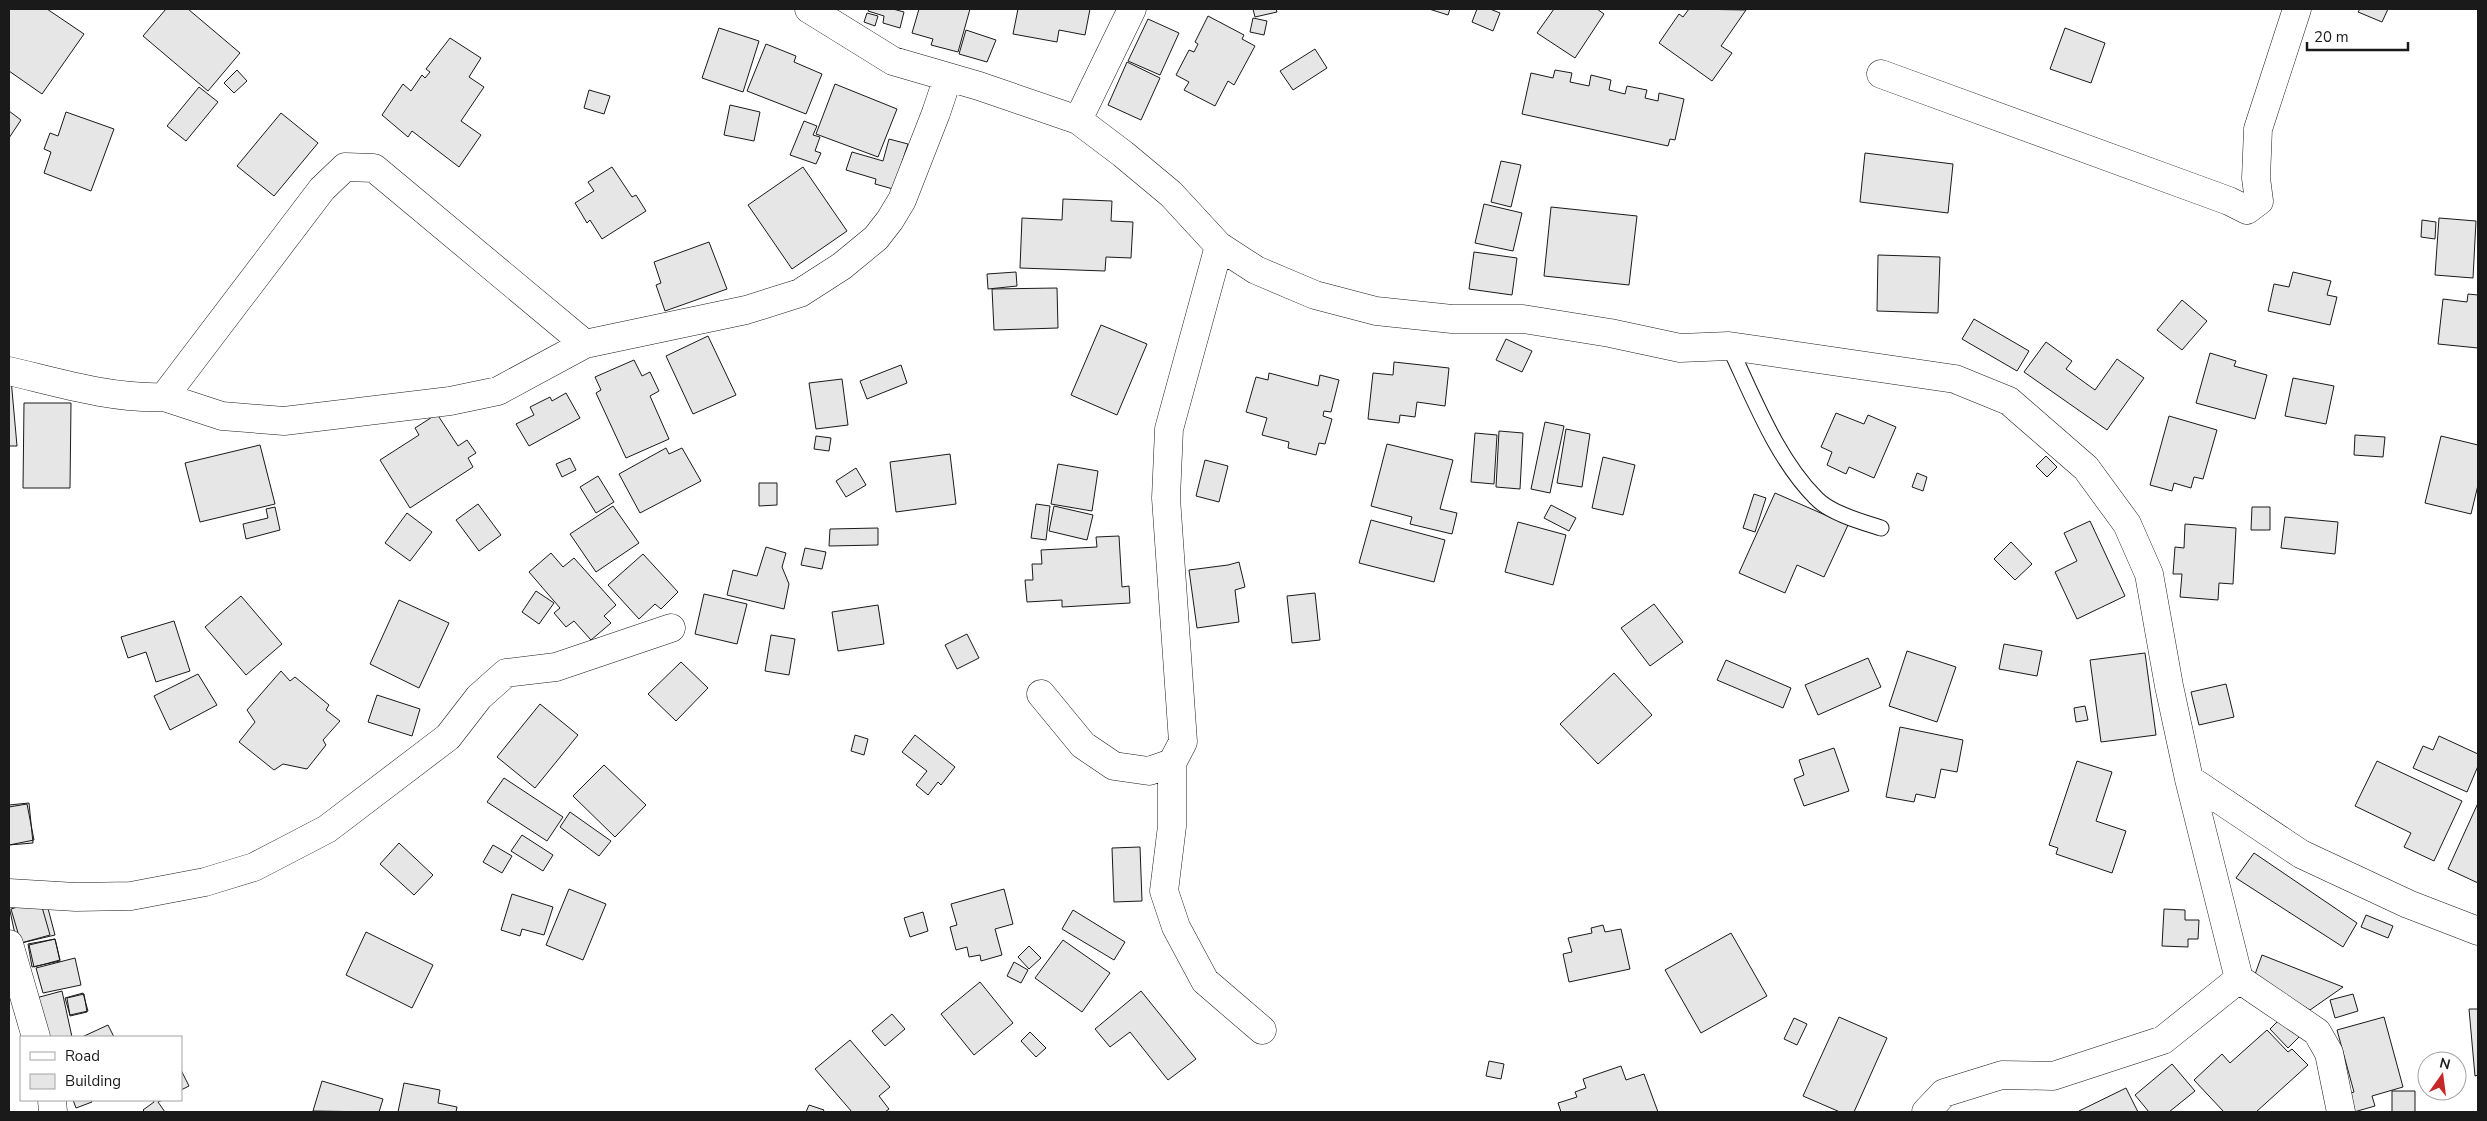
<svg xmlns="http://www.w3.org/2000/svg" width="2487" height="1121" font-family="'Nunito Sans',sans-serif">
  <style>
    .building { fill: #e6e6e6; stroke: #1a1a1a }
    .lines { fill: none; stroke-linecap: round; stroke-linejoin: round }
    .lane-casing { stroke: #1a1a1a; stroke-width: 17 }
    .street-casing { stroke: #1a1a1a; stroke-width: 29 }
    .lane { stroke: #fff; stroke-width: 15 }
    .street { stroke: #fff; stroke-width: 28 }
  </style>
  <rect width="100%" height="100%" fill="#fff"/>
  <!-- building -->
  <path class="building" d="M 9,9 L 47,9 L 84,34 L 42,94 L 9,71 Z
    M 166,9 L 188,9 L 240,53 L 208,91 L 143,36 Z
    M 869,9 L 893,9 L 904,12 L 900,28 L 883,23 L 884,16 L 868,11 Z
    M 919,9 L 970,9 L 958,52 L 931,45 L 933,39 L 912,33 Z
    M 1018,9 L 1090,9 L 1085,35 L 1059,30 L 1057,42 L 1013,34 Z
    M 1253,9 L 1276,9 L 1277,12 L 1255,17 Z
    M 1429,9 L 1450,9 L 1448,15 Z
    M 1477,9 L 1490,9 L 1500,13 L 1493,31 L 1472,22 Z
    M 1554,9 L 1597,9 L 1604,14 L 1575,58 L 1537,33 Z
    M 1689,9 L 1746,10 L 1721,46 L 1732,53 L 1712,81 L 1659,43 L 1679,14 L 1683,17 Z
    M 2360,9 L 2388,9 L 2382,22 L 2358,12 Z
    M 867,13 L 878,16 L 875,26 L 864,22 Z
    M 1208,16 L 1244,35 L 1242,39 L 1255,46 L 1234,85 L 1228,81 L 1215,106 L 1184,90 L 1189,82 L 1176,75 L 1189,50 L 1194,52 L 1198,44 L 1195,42 Z
    M 1253,18 L 1267,21 L 1264,35 L 1250,32 Z
    M 1148,19 L 1179,33 L 1160,75 L 1128,61 Z
    M 719,28 L 759,41 L 743,92 L 702,78 Z
    M 2065,28 L 2105,43 L 2091,83 L 2050,69 Z
    M 966,30 L 996,40 L 987,62 L 959,54 Z
    M 450,38 L 481,58 L 469,77 L 484,87 L 461,121 L 481,135 L 459,167 L 412,131 L 408,137 L 382,115 L 403,84 L 411,91 L 422,75 L 425,78 L 430,72 L 426,69 Z
    M 766,44 L 796,56 L 794,62 L 822,74 L 806,114 L 747,91 Z
    M 1315,49 L 1327,68 L 1293,90 L 1280,71 Z
    M 1127,62 L 1160,78 L 1141,120 L 1108,105 Z
    M 237,70 L 247,81 L 234,93 L 224,83 Z
    M 1555,70 L 1572,73 L 1570,82 L 1589,86 L 1591,75 L 1611,80 L 1609,90 L 1625,94 L 1627,86 L 1647,90 L 1645,98 L 1658,101 L 1659,93 L 1684,99 L 1675,140 L 1670,139 L 1668,146 L 1522,114 L 1531,73 L 1553,78 Z
    M 835,84 L 897,109 L 878,157 L 816,134 Z
    M 199,87 L 218,102 L 186,141 L 167,126 Z
    M 589,90 L 610,96 L 604,114 L 584,108 Z
    M 730,105 L 760,112 L 754,141 L 724,135 Z
    M 9,111 L 21,120 L 9,138 Z
    M 66,112 L 114,129 L 91,191 L 44,173 L 51,152 L 44,149 L 50,133 L 58,136 Z
    M 281,113 L 318,143 L 274,196 L 237,166 Z
    M 804,121 L 817,126 L 813,135 L 820,137 L 815,151 L 821,153 L 816,164 L 790,155 Z
    M 889,139 L 908,144 L 893,189 L 875,184 L 876,179 L 846,170 L 852,152 L 883,161 Z
    M 1865,153 L 1953,164 L 1948,213 L 1860,202 Z
    M 1501,161 L 1521,165 L 1511,207 L 1491,202 Z
    M 612,167 L 632,197 L 636,195 L 646,211 L 602,239 L 590,220 L 587,223 L 575,203 L 594,191 L 588,182 Z
    M 803,167 L 847,231 L 792,269 L 748,205 Z
    M 1063,199 L 1112,201 L 1111,221 L 1133,222 L 1131,258 L 1106,257 L 1105,271 L 1020,268 L 1022,218 L 1062,220 Z
    M 1484,204 L 1522,213 L 1513,251 L 1475,243 Z
    M 1551,207 L 1637,216 L 1629,285 L 1544,276 Z
    M 2439,218 L 2476,221 L 2473,278 L 2435,275 Z
    M 2422,220 L 2436,222 L 2435,239 L 2421,237 Z
    M 709,242 L 727,289 L 665,311 L 656,285 L 661,283 L 654,262 Z
    M 1474,252 L 1517,258 L 1512,295 L 1469,289 Z
    M 1878,255 L 1940,257 L 1938,313 L 1877,311 Z
    M 1016,272 L 1017,286 L 988,289 L 987,274 Z
    M 2293,272 L 2331,281 L 2327,295 L 2337,297 L 2330,325 L 2268,311 L 2274,284 L 2289,287 Z
    M 1057,288 L 1058,328 L 994,330 L 992,289 Z
    M 2468,294 L 2478,295 L 2478,348 L 2438,344 L 2443,299 L 2467,302 Z
    M 2182,300 L 2207,321 L 2182,350 L 2157,330 Z
    M 1974,319 L 2029,351 L 2017,371 L 1962,339 Z
    M 1101,325 L 1147,344 L 1117,415 L 1071,395 Z
    M 708,336 L 736,395 L 693,414 L 666,356 Z
    M 1506,339 L 1532,351 L 1522,372 L 1496,360 Z
    M 2046,342 L 2072,361 L 2066,369 L 2095,390 L 2117,359 L 2144,378 L 2107,430 L 2024,372 Z
    M 2210,353 L 2236,361 L 2234,366 L 2267,375 L 2255,419 L 2196,403 Z
    M 634,360 L 642,376 L 650,372 L 659,391 L 650,396 L 669,439 L 626,458 L 596,393 L 601,390 L 595,377 Z
    M 1394,362 L 1449,368 L 1445,406 L 1417,402 L 1415,417 L 1400,415 L 1399,423 L 1368,419 L 1373,373 L 1393,375 Z
    M 901,365 L 907,383 L 867,399 L 860,381 Z
    M 1269,373 L 1318,386 L 1320,375 L 1339,380 L 1331,412 L 1324,411 L 1323,416 L 1332,419 L 1325,444 L 1319,443 L 1316,455 L 1288,448 L 1289,442 L 1262,435 L 1267,418 L 1246,412 L 1256,377 L 1268,380 Z
    M 2293,378 L 2334,386 L 2326,424 L 2285,416 Z
    M 9,379 L 11,379 L 17,446 L 9,446 Z
    M 842,379 L 848,425 L 816,429 L 809,383 Z
    M 566,393 L 580,418 L 529,446 L 516,424 L 534,415 L 530,407 L 550,397 L 552,401 Z
    M 24,403 L 71,403 L 70,488 L 23,488 Z
    M 1836,413 L 1864,424 L 1868,415 L 1896,427 L 1874,478 L 1849,467 L 1846,474 L 1827,465 L 1832,452 L 1821,447 Z
    M 437,414 L 458,446 L 467,440 L 476,453 L 468,458 L 473,467 L 410,508 L 380,460 L 419,435 L 415,428 Z
    M 2169,416 L 2217,430 L 2203,479 L 2194,477 L 2191,488 L 2174,483 L 2172,491 L 2150,485 Z
    M 1545,422 L 1564,426 L 1550,493 L 1531,489 Z
    M 1566,429 L 1590,434 L 1582,487 L 1557,483 Z
    M 1499,431 L 1523,433 L 1520,489 L 1496,487 Z
    M 1475,433 L 1497,435 L 1494,484 L 1471,482 Z
    M 2355,435 L 2385,437 L 2383,457 L 2354,455 Z
    M 816,436 L 831,438 L 829,451 L 814,449 Z
    M 2441,436 L 2478,445 L 2478,485 L 2471,514 L 2425,503 Z
    M 1387,444 L 1453,460 L 1440,509 L 1457,513 L 1452,534 L 1410,524 L 1412,517 L 1371,506 Z
    M 260,445 L 275,504 L 200,522 L 185,463 Z
    M 666,448 L 669,454 L 682,448 L 701,481 L 640,513 L 619,474 Z
    M 950,454 L 956,504 L 896,512 L 890,462 Z
    M 2046,456 L 2057,467 L 2047,477 L 2036,466 Z
    M 1603,457 L 1635,465 L 1623,515 L 1592,508 Z
    M 570,458 L 576,470 L 562,477 L 556,464 Z
    M 1205,460 L 1228,466 L 1219,502 L 1196,496 Z
    M 1058,464 L 1098,471 L 1092,511 L 1051,504 Z
    M 856,468 L 866,485 L 846,497 L 836,481 Z
    M 1917,473 L 1927,477 L 1923,491 L 1912,487 Z
    M 598,476 L 614,502 L 596,513 L 580,487 Z
    M 759,483 L 777,483 L 777,505 L 759,506 Z
    M 1775,493 L 1848,525 L 1824,577 L 1797,565 L 1785,593 L 1739,573 Z
    M 1754,494 L 1766,498 L 1755,532 L 1743,528 Z
    M 478,504 L 501,535 L 479,551 L 456,520 Z
    M 1036,504 L 1050,506 L 1046,540 L 1031,538 Z
    M 1551,505 L 1576,518 L 1569,531 L 1544,518 Z
    M 613,506 L 639,543 L 596,572 L 570,534 Z
    M 1054,506 L 1093,515 L 1087,540 L 1049,531 Z
    M 275,507 L 280,530 L 246,539 L 243,524 L 268,518 L 266,509 Z
    M 2252,507 L 2270,507 L 2270,530 L 2251,530 Z
    M 407,513 L 432,532 L 410,561 L 385,543 Z
    M 2285,517 L 2338,522 L 2335,554 L 2281,548 Z
    M 1371,520 L 1445,540 L 1434,582 L 1359,563 Z
    M 2090,521 L 2125,596 L 2077,619 L 2055,572 L 2077,561 L 2064,533 Z
    M 1518,522 L 1566,535 L 1553,585 L 1505,572 Z
    M 2185,524 L 2236,528 L 2233,584 L 2219,583 L 2218,600 L 2180,597 L 2182,574 L 2173,574 L 2175,547 L 2184,548 Z
    M 878,528 L 878,545 L 829,546 L 830,529 Z
    M 1119,536 L 1122,587 L 1129,586 L 1130,603 L 1062,607 L 1062,600 L 1027,602 L 1025,580 L 1033,580 L 1032,564 L 1042,564 L 1041,550 L 1097,547 L 1096,537 Z
    M 2011,542 L 2032,564 L 2015,580 L 1994,559 Z
    M 766,547 L 786,553 L 782,567 L 789,584 L 784,609 L 727,595 L 733,570 L 757,576 Z
    M 805,548 L 826,552 L 822,569 L 801,565 Z
    M 551,553 L 563,567 L 574,558 L 616,605 L 604,616 L 611,623 L 591,640 L 574,621 L 566,627 L 554,613 L 560,608 L 529,572 Z
    M 643,554 L 678,592 L 661,609 L 655,604 L 639,619 L 608,585 Z
    M 1239,562 L 1245,587 L 1235,590 L 1239,622 L 1197,628 L 1189,570 L 1228,565 Z
    M 536,591 L 554,603 L 539,624 L 522,612 Z
    M 1315,593 L 1320,640 L 1292,643 L 1287,596 Z
    M 704,594 L 747,604 L 737,644 L 695,634 Z
    M 241,596 L 282,644 L 246,675 L 205,627 Z
    M 399,600 L 449,623 L 419,688 L 370,664 Z
    M 1654,604 L 1683,642 L 1650,666 L 1621,628 Z
    M 878,605 L 884,644 L 838,651 L 832,612 Z
    M 174,621 L 190,671 L 156,682 L 146,652 L 128,658 L 121,637 Z
    M 967,634 L 979,658 L 957,669 L 945,645 Z
    M 771,635 L 795,639 L 789,675 L 765,671 Z
    M 2004,644 L 2042,651 L 2037,676 L 1999,669 Z
    M 1907,651 L 1956,667 L 1937,722 L 1889,706 Z
    M 2145,653 L 2156,735 L 2101,742 L 2090,660 Z
    M 1868,658 L 1881,687 L 1818,715 L 1805,685 Z
    M 1726,660 L 1791,688 L 1783,708 L 1717,680 Z
    M 681,662 L 708,688 L 676,721 L 648,694 Z
    M 281,671 L 290,681 L 295,677 L 329,705 L 326,710 L 340,721 L 323,740 L 326,745 L 307,769 L 283,764 L 274,770 L 239,742 L 255,722 L 247,710 Z
    M 1614,673 L 1652,715 L 1598,764 L 1560,724 Z
    M 198,674 L 217,705 L 170,730 L 154,696 Z
    M 2226,684 L 2234,717 L 2199,725 L 2191,692 Z
    M 377,695 L 420,709 L 412,736 L 368,722 Z
    M 540,704 L 578,735 L 535,788 L 497,757 Z
    M 2085,706 L 2088,720 L 2076,722 L 2074,708 Z
    M 1900,727 L 1963,740 L 1957,772 L 1941,769 L 1935,798 L 1916,794 L 1914,802 L 1886,797 Z
    M 855,735 L 868,739 L 864,755 L 851,751 Z
    M 915,735 L 955,767 L 941,785 L 938,782 L 928,795 L 916,785 L 927,771 L 902,752 Z
    M 2439,736 L 2478,754 L 2478,766 L 2467,792 L 2413,768 L 2423,746 L 2433,750 Z
    M 1834,748 L 1849,791 L 1804,806 L 1794,779 L 1804,775 L 1799,760 Z
    M 2077,761 L 2112,772 L 2096,821 L 2126,831 L 2112,873 L 2056,854 L 2058,848 L 2049,845 Z
    M 2377,761 L 2462,801 L 2434,861 L 2404,847 L 2411,833 L 2355,806 Z
    M 604,765 L 646,805 L 615,837 L 573,796 Z
    M 504,778 L 563,817 L 547,841 L 487,802 Z
    M 29,803 L 33,843 L 9,845 L 9,805 Z
    M 2478,803 L 2478,883 L 2448,869 Z
    M 27,804 L 34,840 L 9,845 L 9,807 Z
    M 570,812 L 611,841 L 599,856 L 560,827 Z
    M 522,835 L 553,855 L 543,871 L 511,851 Z
    M 399,843 L 433,875 L 414,895 L 380,864 Z
    M 493,845 L 512,856 L 502,873 L 483,862 Z
    M 1140,847 L 1142,901 L 1114,902 L 1112,848 Z
    M 2254,853 L 2357,923 L 2343,947 L 2236,878 Z
    M 569,889 L 606,904 L 583,960 L 546,945 Z
    M 1004,889 L 1013,924 L 995,929 L 1002,955 L 981,961 L 980,955 L 969,957 L 967,947 L 956,950 L 950,927 L 957,925 L 951,904 Z
    M 512,894 L 553,907 L 544,935 L 522,929 L 520,936 L 501,930 Z
    M 45,897 L 55,935 L 17,944 L 9,906 Z
    M 40,900 L 50,935 L 21,943 L 11,909 Z
    M 2164,909 L 2185,910 L 2185,920 L 2199,920 L 2198,939 L 2188,939 L 2188,947 L 2162,946 Z
    M 1073,910 L 1125,942 L 1114,960 L 1062,929 Z
    M 923,912 L 928,931 L 910,937 L 904,918 Z
    M 2366,915 L 2393,926 L 2388,938 L 2361,927 Z
    M 1603,925 L 1605,932 L 1621,929 L 1630,969 L 1569,982 L 1563,954 L 1572,952 L 1568,938 L 1592,933 L 1591,928 Z
    M 366,932 L 433,965 L 412,1008 L 346,975 Z
    M 1731,933 L 1767,996 L 1701,1033 L 1665,970 Z
    M 55,939 L 60,960 L 34,967 L 29,945 Z
    M 55,939 L 60,961 L 32,967 L 28,944 Z
    M 1063,940 L 1110,973 L 1082,1012 L 1035,978 Z
    M 1029,946 L 1041,958 L 1029,969 L 1018,957 Z
    M 2262,955 L 2343,987 L 2310,1010 L 2254,977 Z
    M 75,958 L 81,985 L 43,993 L 36,968 Z
    M 1014,962 L 1028,970 L 1021,983 L 1007,976 Z
    M 980,982 L 1013,1023 L 974,1055 L 941,1014 Z
    M 62,991 L 72,1037 L 45,1037 L 36,998 Z
    M 1141,991 L 1196,1059 L 1168,1080 L 1130,1032 L 1110,1047 L 1095,1029 Z
    M 83,993 L 88,1011 L 70,1015 L 65,998 Z
    M 84,994 L 87,1012 L 70,1016 L 67,998 Z
    M 2353,994 L 2358,1011 L 2335,1018 L 2330,1000 Z
    M 2469,1009 L 2478,1009 L 2478,1075 L 2475,1076 Z
    M 892,1014 L 905,1029 L 885,1046 L 872,1031 Z
    M 1839,1017 L 1887,1038 L 1854,1112 L 1840,1112 L 1803,1096 Z
    M 2282,1017 L 2301,1035 L 2288,1048 L 2270,1029 Z
    M 2384,1017 L 2403,1087 L 2372,1096 L 2375,1106 L 2354,1112 L 2348,1094 L 2354,1092 L 2337,1030 Z
    M 1794,1018 L 1807,1024 L 1797,1045 L 1784,1039 Z
    M 108,1025 L 114,1037 L 82,1037 Z
    M 2267,1030 L 2288,1052 L 2292,1049 L 2308,1065 L 2256,1112 L 2224,1112 L 2194,1080 L 2222,1054 L 2230,1063 Z
    M 1030,1032 L 1046,1048 L 1036,1057 L 1021,1041 Z
    M 850,1040 L 890,1087 L 879,1096 L 889,1109 L 885,1112 L 852,1112 L 815,1069 Z
    M 1489,1061 L 1504,1064 L 1501,1079 L 1486,1076 Z
    M 2172,1064 L 2195,1091 L 2169,1112 L 2149,1112 L 2135,1095 Z
    M 1621,1066 L 1626,1080 L 1644,1074 L 1658,1112 L 1561,1112 L 1558,1103 L 1577,1097 L 1575,1092 L 1586,1088 L 1583,1079 Z
    M 181,1070 L 189,1086 L 181,1090 Z
    M 322,1081 L 383,1099 L 379,1112 L 313,1111 Z
    M 404,1083 L 440,1090 L 438,1103 L 457,1107 L 456,1112 L 398,1112 Z
    M 2126,1088 L 2138,1112 L 2080,1112 L 2079,1111 Z
    M 2392,1091 L 2415,1091 L 2415,1112 L 2392,1112 Z
    M 73,1100 L 91,1100 L 92,1102 L 76,1108 Z
    M 153,1100 L 163,1100 L 158,1102 L 165,1112 L 145,1112 L 143,1110 L 154,1102 Z
    M 809,1105 L 824,1110 L 823,1112 L 806,1112 Z"/>
  <g class="lines">
    <!-- lane casing -->
    <g class="lane-casing">
      <path id="lane" d="M 1729,346 C 1753,396 1776,458 1816,498 C 1830,513 1862,522 1881,528"/>
    </g>
    <!-- street casing -->
    <g class="street-casing">
      <path id="street" d="M 809,9 L 893,61 L 979,86 L 1078,120 L 1123,154 L 1171,194 L 1219,246 L 1256,270 L 1315,295 L 1376,311 L 1452,319 L 1523,319 L 1610,333 L 1680,348 L 1729,346 L 1955,379 L 2009,401 L 2086,468 L 2127,524 L 2149,574 L 2169,686 L 2189,779 L 2239,979 L 2163,1040 L 2053,1076 L 2002,1075 L 1944,1093 L 1926,1112
        M 1881,74 L 2229,201 L 2247,210 L 2259,201 L 2256,178 L 2258,129 L 2297,9
        M 1078,120 L 1132,9
        M 9,371 C 60,383 111,399 164,397 L 322,189 L 345,167 L 374,168 L 585,344
        M 164,397 L 222,416 L 284,421 L 450,401 L 498,391 L 585,344 L 746,310 L 800,293 L 842,266 L 876,238 L 890,220 L 902,200 L 936,113 L 948,77
        M 1041,694 L 1083,745 L 1114,766 L 1149,771 L 1172,763 L 1183,742 L 1166,498 L 1169,429 L 1219,246
        M 1172,763 L 1172,826 L 1164,891 L 1176,927 L 1205,981 L 1262,1030
        M 2189,779 L 2301,854 L 2408,904 L 2478,931
        M 9,893 L 76,897 L 131,896 L 205,882 L 254,867 L 327,829 L 448,737 L 479,697 L 506,673 L 556,667 L 671,628
        M 9,944 L 36,1037
        M 2239,979 L 2317,1032 L 2329,1053 L 2341,1112
        M 52,1100 L 53,1112"/>
    </g>
    <!-- lane -->
    <use href="#lane" class="lane"/>
    <!-- street -->
    <use href="#street" class="street"/>
  </g>
  <!-- border -->
  <rect width="2487" height="1121" fill="none" stroke="#1a1a1a" stroke-width="20"/>
  <!-- legend -->
  <rect x="20" y="1036" width="162" height="65" fill="#ffffff" stroke="#a3a3a3"/>
  <rect x="30" y="1052" width="25" height="8" fill="#ffffff" stroke="#a3a3a3"/>
  <text x="65" y="1061" font-size="15" fill="#1a1a1a">Road</text>
  <rect x="30" y="1074" width="25" height="15" fill="#e6e6e6" stroke="#a3a3a3"/>
  <text x="65" y="1086" font-size="15" fill="#1a1a1a">Building</text>
  <!-- north arrow -->
  <g transform="translate(2442 1076) rotate(14)"><circle r="24" fill="#ffffff" stroke="#a3a3a3"/>
  <path d="M0-4L9 19L0 12L-9 19Z" fill="#c62828"/>
  <text y="-8" font-size="14" font-weight="bold" text-anchor="middle" fill="#1a1a1a">N</text>
  </g>
  <!-- scale -->
  <path d="M2307 42v8h101v-8" fill="none" stroke="#1a1a1a" stroke-width="2.5"/>
  <text x="2314" y="42" font-size="15" fill="#1a1a1a" stroke="#ffffff" stroke-width="4" paint-order="stroke">20 m</text>
</svg>
